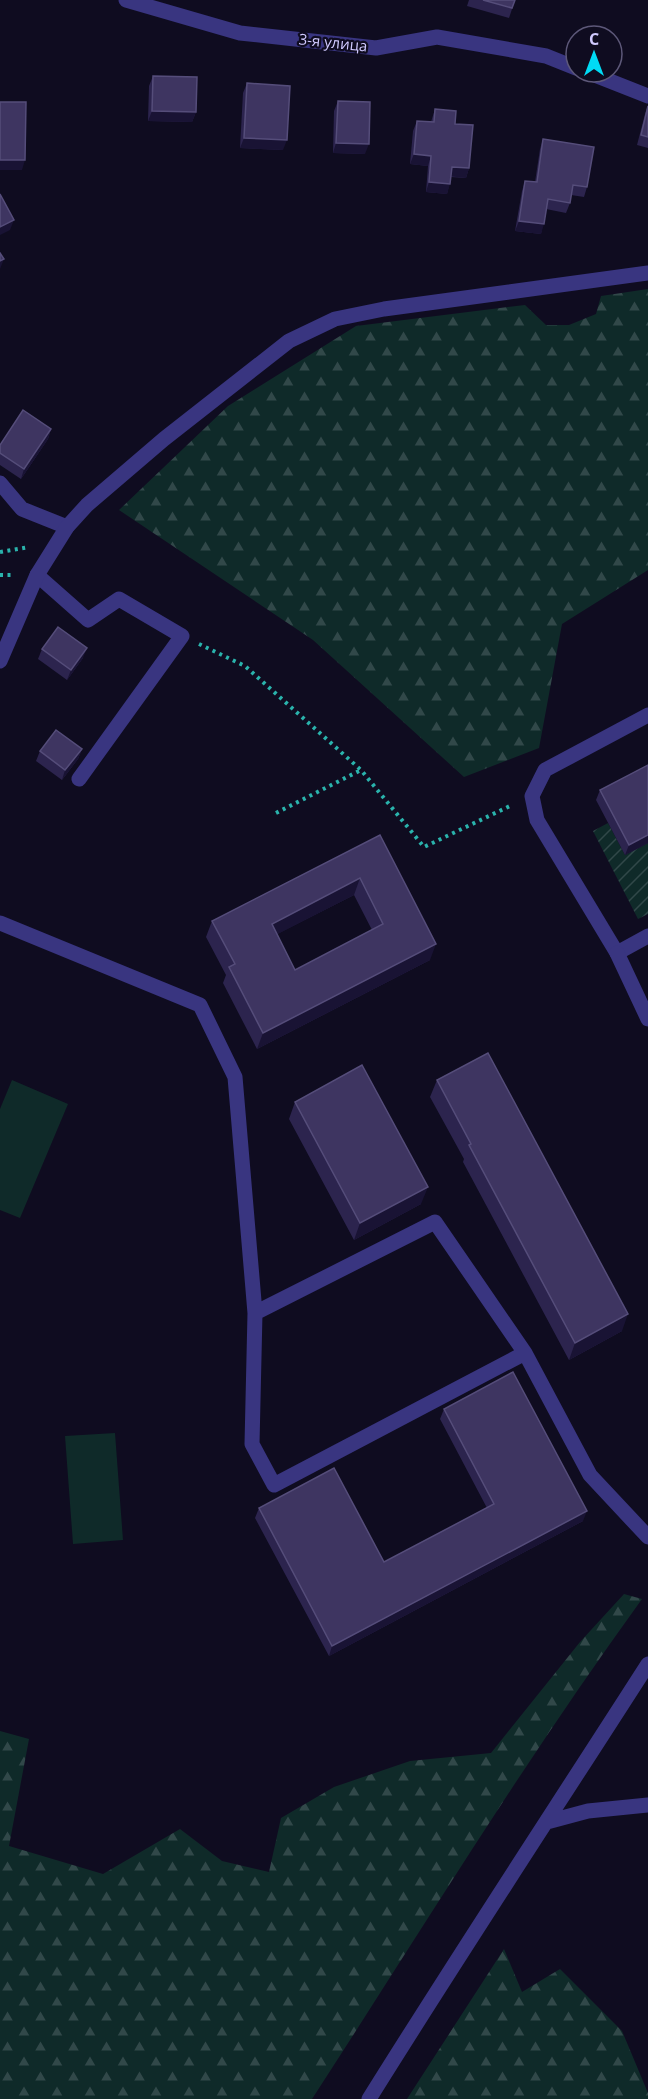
<svg xmlns="http://www.w3.org/2000/svg" width="648" height="2099" font-family="'Open Sans',sans-serif">
  <style>
    .forest { fill: url(#forest-firs) }
    .garden { fill: url(#garden-furrows) }
    .pitch { fill: #0f2a29 }
    .lines { fill: none; stroke-linecap: round; stroke-linejoin: round }
    .path { stroke: #2ab3ac; stroke-width: 4; stroke-dasharray: 3 4.5; stroke-linecap: butt }
    .lane { stroke: #393580; stroke-width: 15 }
    .street { stroke: #393580; stroke-width: 15 }
    .wall { fill: #2c244e; fill-rule: evenodd }
    .shaded-wall { fill: #191334 }
    .building { fill: #3e3561; stroke: #554d7a; stroke-width: 1.5; fill-rule: evenodd }
    .labels { text-anchor: middle; stroke-width: 4.5; stroke-linejoin: round; paint-order: stroke }
    .street-label { font-size: 15px; fill: #d1caff; stroke: #0f0c20 }
  </style>
  <defs>
    <pattern id="forest-firs" width="22" height="20" patternUnits="userSpaceOnUse" patternTransform="scale(1.5)"><rect width="22" height="20" fill="#0f2a29"/><path d="M5 1l3.5 6h-7zM16 11l3.5 6h-7z" fill="#314849"/></pattern>
    <pattern id="garden-furrows" width="10" height="10" patternUnits="userSpaceOnUse" patternTransform="scale(1.5)"><rect width="10" height="10" fill="#0f2a29"/><path d="M-1 1l2-2M0 10L10 0M9 11l2-2" fill="none" stroke="#314849"/></pattern>
  </defs>
  <rect width="100%" height="100%" fill="#0f0c20"/>
  <!-- forest -->
  <path class="forest" d="M 648,289 L 648,570 L 562,624 L 539,748 L 464,777 L 313,640 L 119,510 L 228,406 L 356,326 L 525,305 L 546,325 L 569,325 L 596,314 L 601,296 Z
    M 624,1594 L 642,1599 C 525,1760 421,1931 312,2099 L 0,2099 L 0,1731 L 29,1739 L 9,1846 L 103,1874 L 180,1829 L 222,1861 L 269,1872 L 281,1818 L 334,1787 L 410,1761 L 491,1753 L 580,1642 Z
    M 504,1949 L 522,1992 L 560,1969 L 622,2031 L 648,2093 L 648,2099 L 407,2099 Z"/>
  <!-- garden -->
  <path class="garden" d="M 608,823 L 625,855 L 648,843 L 648,914 L 638,919 L 593,831 Z"/>
  <!-- pitch -->
  <path class="pitch" d="M 12,1080 L 68,1104 L 20,1218 L 0,1210 L 0,1109 Z
    M 115,1433 L 123,1540 L 73,1544 L 65,1436 Z"/>
  <g class="lines">
    <!-- path -->
    <path class="path" d="M 0,552 L 29,547
      M 0,575 L 14,575
      M 199,644 L 245,666 L 361,770 L 424,847 L 512,805
      M 276,813 L 361,770"/>
    <!-- lane -->
    <path class="lane" d="M 0,483 L 22,509 L 67,527
      M 37,575 L 88,620 L 119,599 L 182,636 L 79,779
      M 648,715 L 545,770 L 532,796 L 537,820 L 617,953 L 648,936
      M 0,923 L 200,1005 L 235,1077 L 255,1313 L 435,1222 L 525,1353 L 590,1475 L 648,1537
      M 255,1313 L 252,1444 L 274,1485 L 525,1353"/>
    <!-- street -->
    <path class="street" d="M 126,0 L 240,33 L 376,48 L 437,37 L 546,56 L 576,68
      M 587,72 L 648,96
      M 0,661 L 37,575 L 67,527 L 87,505 L 164,439 L 289,341 L 335,319 L 384,309 L 648,273
      M 617,953 L 648,1019
      M 547,1822 L 588,1811 L 648,1805
      M 369,2099 C 460,1953 555,1809 648,1664"/>
  </g>
  <!-- wall -->
  <path class="wall" d="M 469,0 L 515,0 L 509,18 L 467,6 Z
    M 153,76 L 196,112 L 192,122 L 148,121 L 149,86 Z
    M 247,83 L 283,150 L 240,148 L 243,93 Z
    M 338,101 L 365,154 L 333,153 L 334,111 Z
    M 648,105 L 648,148 L 637,145 L 645,114 Z
    M 435,109 L 455,124 L 469,168 L 466,178 L 451,177 L 447,194 L 426,192 L 428,166 L 410,164 L 413,131 L 417,121 L 431,122 Z
    M 543,139 L 587,187 L 584,197 L 571,195 L 570,203 L 566,213 L 546,209 L 541,234 L 515,231 L 522,191 L 525,181 L 535,182 L 540,149 Z
    M 51,429 L 48,439 L 21,479 L 0,465 L 0,445 Z
    M 42,649 L 83,658 L 67,680 L 38,659 Z
    M 82,749 L 78,759 L 62,780 L 36,761 L 40,751 Z
    M 600,790 L 648,843 L 625,855 L 596,800 Z
    M 380,835 L 430,960 L 257,1049 L 223,983 L 226,975 L 206,937 L 212,921 ZM 354,895 L 372,930 L 295,970 L 277,934 Z
    M 437,1080 L 622,1331 L 569,1360 L 463,1162 L 464,1159 L 430,1097 Z
    M 295,1102 L 421,1204 L 354,1240 L 289,1119 Z
    M 444,1409 L 583,1521 L 329,1656 L 255,1518 L 259,1508 L 384,1562 L 487,1508 L 440,1419 Z"/>
  <!-- shaded-wall -->
  <path class="shaded-wall" d="M 152,111 L 196,112 L 192,122 L 148,121 Z
    M 244,138 L 287,140 L 283,150 L 240,148 Z
    M 336,143 L 369,144 L 365,154 L 333,153 Z
    M 414,154 L 431,156 L 428,166 L 410,164 Z
    M 0,160 L 25,160 L 22,170 L 0,170 Z
    M 452,167 L 469,168 L 466,178 L 448,176 Z
    M 429,182 L 450,184 L 447,194 L 426,192 Z
    M 14,220 L 10,230 L 0,235 L 0,227 Z
    M 519,221 L 544,224 L 541,234 L 515,231 Z
    M 4,259 L 0,269 L 0,261 Z
    M 51,429 L 48,439 L 21,479 L 24,469 Z
    M 87,648 L 83,658 L 67,680 L 71,670 Z
    M 82,749 L 78,759 L 62,780 L 65,770 Z
    M 648,835 L 648,843 L 625,855 L 629,845 Z
    M 360,878 L 354,895 L 266,940 L 272,924 Z
    M 436,944 L 430,960 L 257,1049 L 263,1033 Z
    M 428,1187 L 421,1204 L 354,1240 L 360,1223 Z
    M 628,1314 L 622,1331 L 569,1360 L 575,1343 Z
    M 587,1511 L 583,1521 L 329,1656 L 332,1646 Z"/>
  <!-- building -->
  <path class="building" d="M 483,0 L 515,0 L 512,8 Z
    M 153,76 L 197,77 L 196,112 L 152,111 Z
    M 247,83 L 290,86 L 287,140 L 244,138 Z
    M 338,101 L 370,102 L 369,144 L 336,143 Z
    M 0,102 L 26,102 L 25,160 L 0,160 Z
    M 648,106 L 648,137 L 641,135 Z
    M 435,109 L 456,111 L 455,124 L 473,125 L 469,168 L 452,167 L 450,184 L 429,182 L 431,156 L 414,154 L 417,121 L 434,122 Z
    M 543,139 L 594,147 L 587,187 L 573,185 L 570,203 L 548,199 L 544,224 L 519,221 L 525,181 L 537,182 Z
    M 0,194 L 14,220 L 0,227 Z
    M 0,253 L 4,259 L 0,261 Z
    M 23,410 L 51,429 L 24,469 L 0,453 L 0,445 Z
    M 58,627 L 87,648 L 71,670 L 42,649 Z
    M 56,730 L 82,749 L 65,770 L 40,751 Z
    M 648,765 L 648,835 L 629,845 L 600,790 Z
    M 380,835 L 436,944 L 263,1033 L 229,967 L 235,964 L 212,921 ZM 360,878 L 383,924 L 295,970 L 272,924 Z
    M 488,1053 L 628,1314 L 575,1343 L 469,1145 L 471,1144 L 437,1080 Z
    M 362,1065 L 428,1187 L 360,1223 L 295,1102 Z
    M 513,1372 L 587,1511 L 332,1646 L 259,1508 L 334,1468 L 384,1562 L 494,1504 L 444,1409 Z"/>
  <g class="labels">
    <!-- street labels -->
    <g class="street-label">
      <text transform="translate(333 43) rotate(6)" y="5">3-я улица</text>
    </g>
  </g>
  <!-- north arrow -->
  <g transform="translate(594 54)"><circle r="28" fill="#0f0c20" stroke="#5d5879" stroke-width="1.5"/>
  <path d="M0-4.5L10 22L0 15L-10 22Z" fill="#00dbf5"/>
  <text y="-9" font-size="16" font-weight="bold" text-anchor="middle" fill="#d1caff">С</text>
  </g>
</svg>
